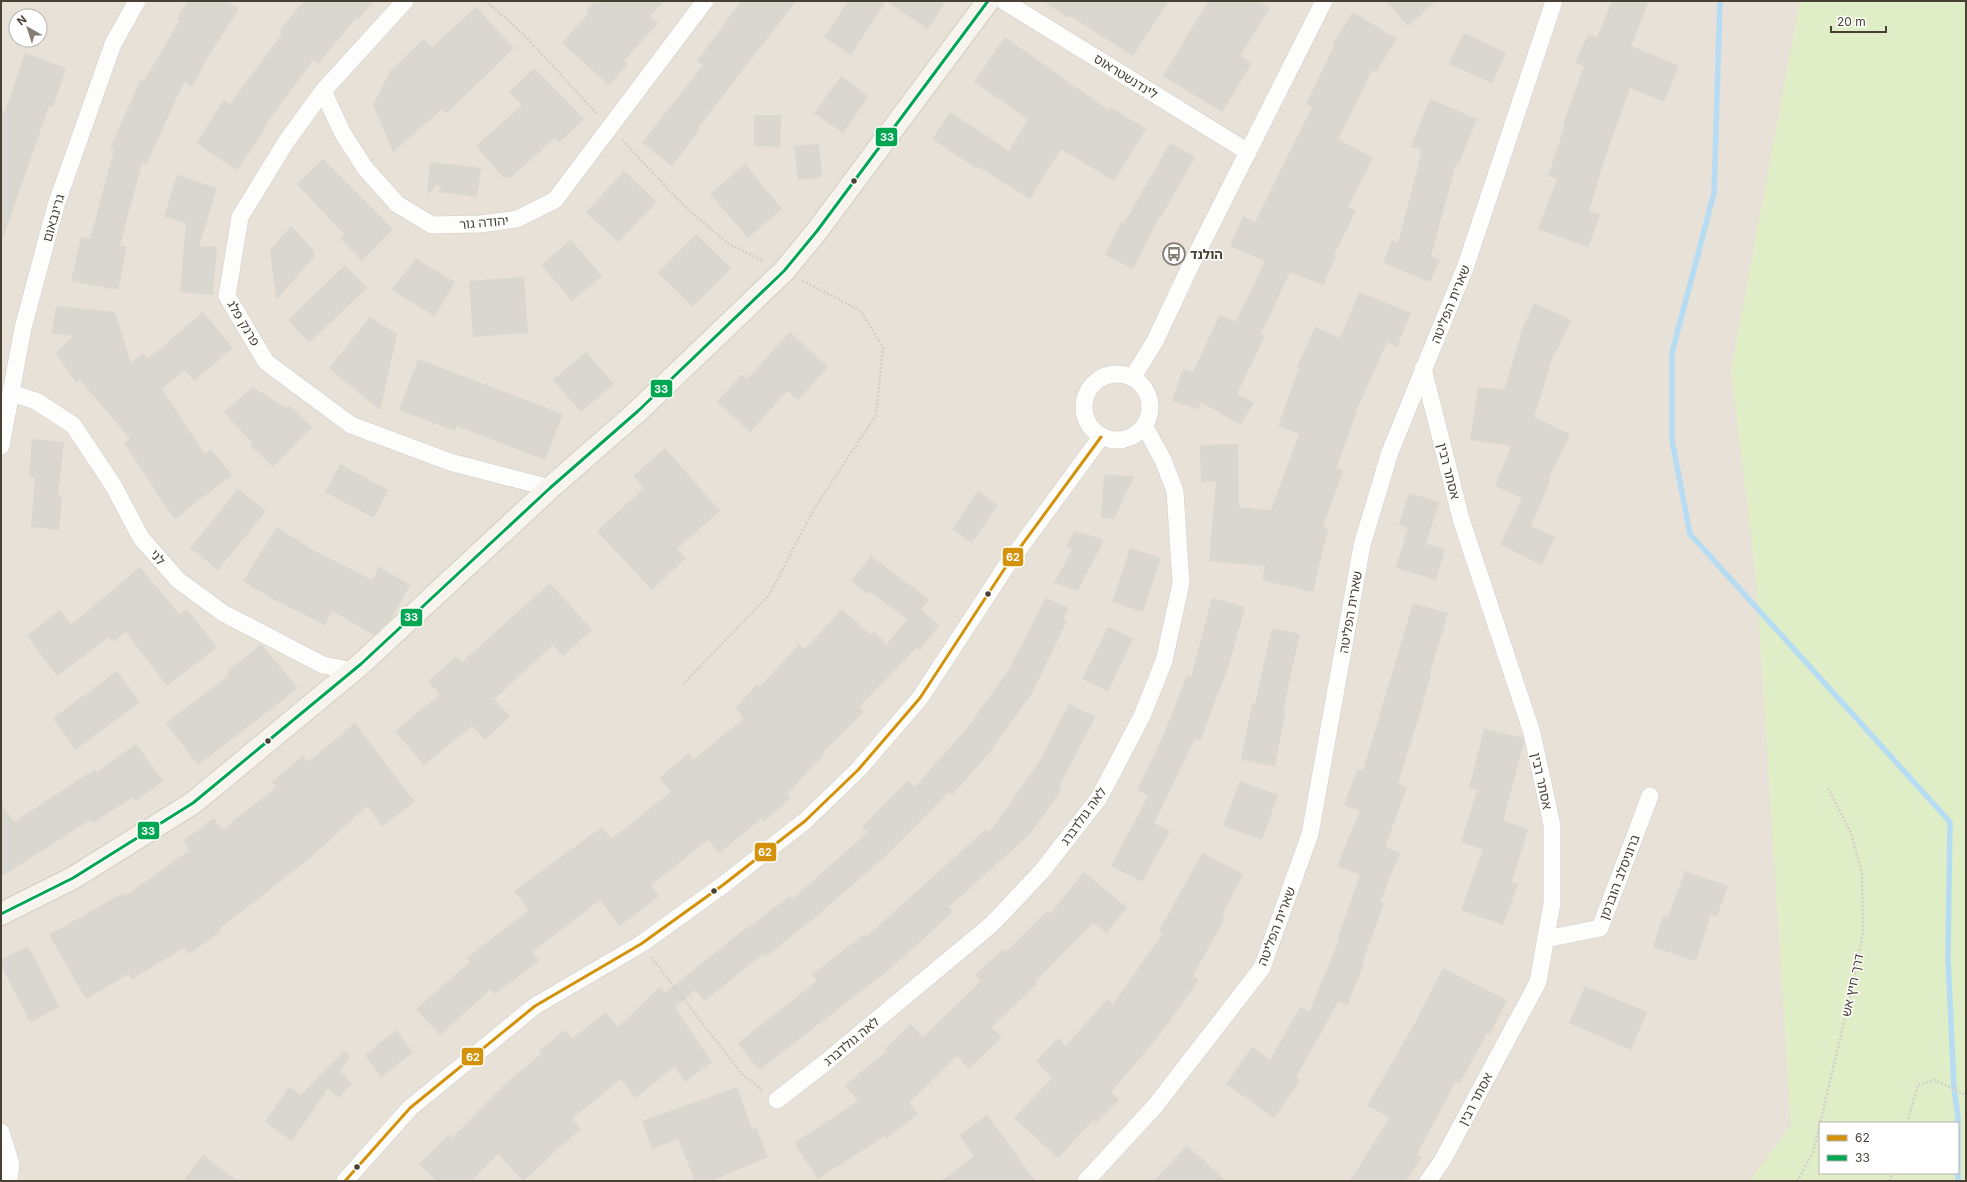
<svg xmlns="http://www.w3.org/2000/svg" width="1967" height="1182" font-family="Inter,'Noto Sans Hebrew',sans-serif">
  <style>
    .residential { fill: #e7e1d7; fill-rule: evenodd }
    .green { fill: #e0eec7; fill-rule: evenodd }
    .lines { fill: none; stroke-linecap: round; stroke-linejoin: round }
    .stream { stroke: #b6dcf4; stroke-width: 5.5 }
    .building { fill: #dad6d0 }
    .street-casing { stroke: #d0cdc7; stroke-width: 18 }
    .secondary-casing { stroke: #d3cec1; stroke-width: 24 }
    .path { stroke: #d2cfc9; stroke-width: 2.5; stroke-dasharray: 2 2; stroke-linecap: butt }
    .street { stroke: #fdfdfc; stroke-width: 17 }
    .secondary { stroke: #f7f4ee; stroke-width: 22 }
    .bus-1-casing { stroke: #fff; stroke-width: 6 }
    .bus-2-casing { stroke: #fff; stroke-width: 6 }
    .bus-1 { stroke: #d4920a; stroke-width: 3 }
    .bus-2 { stroke: #00a651; stroke-width: 3 }
    .bus-dot { fill: #494034; stroke: #fff; stroke-width: 1.5 }
    .labels { text-anchor: middle; stroke-width: 3; stroke-linejoin: round; paint-order: stroke }
    .street-label { font-size: 13px; fill: #494034; stroke: #fff }
    .poi-label { font-size: 13px; font-weight: bold; fill: #494034; stroke: #fff; text-anchor: start }
    .line-badge { stroke: #fff; stroke-width: 1.5 }
    .badge-label { font-size: 11px; text-anchor: middle; font-weight: bold; fill: #fff }
  </style>
  <rect width="100%" height="100%" fill="#f2efea"/>
  <!-- residential -->
  <path class="residential" d="M 1,1 L 1966,1 L 1966,1181 L 1,1181 ZM 16,16 L 40,16 L 40,40 L 16,40 ZM 1820,1123 L 1958,1123 L 1958,1173 L 1820,1173 Z"/>
  <!-- green -->
  <path class="green" d="M 1800,1 L 1966,1 L 1966,1181 L 1750,1181 L 1791,1125 L 1756,577 L 1731,371 ZM 1820,1123 L 1958,1123 L 1958,1173 L 1820,1173 Z"/>
  <g class="lines">
    <!-- stream -->
    <path class="stream" d="M 1720,1 L 1714,193 L 1672,353 L 1672,440 L 1690,534 L 1950,822 L 1948,957 L 1954,1088 L 1958,1117 L 1958,1181"/>
  </g>
  <!-- building -->
  <path class="building" d="M 188,1 L 227,1 L 239,9 L 209,55 L 192,87 L 184,82 L 146,165 L 142,163 L 120,245 L 127,247 L 118,290 L 71,281 L 81,237 L 90,239 L 114,150 L 110,148 L 141,79 L 144,81 L 180,20 L 177,18 Z
    M 304,1 L 374,1 L 358,20 L 356,18 L 318,64 L 313,60 L 264,127 L 266,128 L 237,170 L 196,143 L 224,100 L 230,104 L 282,34 L 279,31 Z
    M 595,1 L 664,1 L 650,16 L 658,23 L 624,61 L 628,64 L 609,85 L 562,43 L 588,14 L 586,12 Z
    M 741,1 L 796,1 L 698,128 L 700,129 L 672,166 L 642,143 L 703,65 L 697,61 Z
    M 848,1 L 946,1 L 928,29 L 886,1 L 851,55 L 824,37 Z
    M 1043,1 L 1169,1 L 1133,56 L 1070,16 L 1069,18 Z
    M 1208,1 L 1258,1 L 1270,8 L 1240,56 L 1252,63 L 1222,112 L 1163,76 Z
    M 1386,1 L 1436,1 L 1408,26 Z
    M 1612,1 L 1649,1 L 1631,46 L 1679,66 L 1664,102 L 1630,88 L 1605,158 L 1589,211 L 1600,215 L 1588,247 L 1538,229 L 1557,179 L 1548,176 L 1565,125 L 1563,124 L 1584,66 L 1575,63 L 1588,34 L 1597,38 Z
    M 476,7 L 514,48 L 446,114 L 442,109 L 393,152 L 373,105 L 390,71 L 424,39 L 432,47 Z
    M 1353,12 L 1397,39 L 1376,72 L 1372,70 L 1338,139 L 1373,158 L 1348,207 L 1356,211 L 1334,255 L 1336,256 L 1323,285 L 1290,272 L 1261,334 L 1265,336 L 1237,394 L 1254,403 L 1240,425 L 1201,402 L 1199,409 L 1172,401 L 1183,369 L 1193,372 L 1220,314 L 1236,322 L 1265,261 L 1230,246 L 1243,216 L 1255,222 L 1312,107 L 1306,104 L 1334,46 L 1332,45 Z
    M 1464,33 L 1506,53 L 1492,83 L 1449,64 Z
    M 1005,37 L 1108,110 L 1110,107 L 1146,129 L 1114,181 L 1061,149 L 1030,199 L 977,166 L 976,168 L 932,139 L 950,112 L 1009,151 L 1028,119 L 974,82 Z
    M 25,53 L 66,68 L 53,107 L 49,106 L 3,238 L 1,238 L 1,110 L 5,112 Z
    M 534,68 L 584,119 L 559,143 L 555,138 L 510,178 L 504,178 L 476,146 L 522,105 L 509,92 Z
    M 841,76 L 869,96 L 843,133 L 814,113 Z
    M 1430,99 L 1477,119 L 1458,165 L 1456,164 L 1431,256 L 1440,260 L 1430,282 L 1383,263 L 1392,240 L 1398,243 L 1422,150 L 1411,146 Z
    M 754,115 L 781,115 L 780,147 L 754,146 Z
    M 1170,143 L 1195,157 L 1161,217 L 1159,216 L 1133,269 L 1105,255 L 1121,222 L 1124,223 Z
    M 819,144 L 822,177 L 798,180 L 794,146 Z
    M 323,159 L 393,229 L 362,261 L 340,238 L 344,234 L 297,184 Z
    M 430,162 L 481,168 L 477,197 L 438,192 L 441,187 L 437,184 L 427,195 Z
    M 745,164 L 782,209 L 748,238 L 710,194 Z
    M 624,171 L 657,202 L 618,242 L 586,212 Z
    M 177,175 L 217,188 L 199,246 L 217,247 L 213,295 L 180,292 L 186,223 L 164,217 Z
    M 291,226 L 314,251 L 314,257 L 276,300 L 270,250 Z
    M 696,234 L 731,268 L 693,307 L 658,273 Z
    M 571,240 L 602,276 L 572,301 L 541,265 Z
    M 416,259 L 455,282 L 435,316 L 391,290 Z
    M 345,265 L 367,288 L 309,343 L 288,320 Z
    M 524,277 L 528,333 L 473,337 L 469,281 Z
    M 1359,292 L 1411,313 L 1397,347 L 1387,342 L 1355,414 L 1356,414 L 1336,469 L 1343,471 L 1323,527 L 1328,529 L 1313,592 L 1262,580 L 1265,566 L 1209,561 L 1216,482 L 1201,482 L 1200,445 L 1238,444 L 1239,507 L 1271,510 L 1299,434 L 1278,426 L 1299,368 L 1297,367 L 1315,327 L 1340,338 Z
    M 1534,303 L 1571,320 L 1557,351 L 1555,350 L 1534,417 L 1570,434 L 1549,478 L 1551,479 L 1531,526 L 1555,537 L 1542,565 L 1500,545 L 1522,498 L 1495,486 L 1511,446 L 1470,440 L 1478,387 L 1504,390 L 1521,334 L 1520,334 Z
    M 56,306 L 115,312 L 131,363 L 143,353 L 148,359 L 203,312 L 233,348 L 194,381 L 185,370 L 162,389 L 205,454 L 211,449 L 232,475 L 175,519 L 155,492 L 156,491 L 124,443 L 130,439 L 80,380 L 76,383 L 56,353 L 73,336 L 52,333 Z
    M 370,317 L 397,334 L 380,410 L 329,368 Z
    M 790,332 L 828,367 L 798,400 L 787,391 L 750,432 L 717,402 L 742,374 L 747,379 Z
    M 586,352 L 614,384 L 581,412 L 553,380 Z
    M 418,359 L 563,414 L 545,460 L 457,426 L 455,431 L 399,410 Z
    M 253,387 L 286,408 L 289,405 L 312,427 L 273,467 L 250,445 L 252,443 L 224,412 Z
    M 32,439 L 64,442 L 58,496 L 62,496 L 59,530 L 31,527 L 35,478 L 29,477 Z
    M 665,448 L 720,511 L 677,549 L 686,558 L 652,590 L 597,531 L 644,488 L 633,476 Z
    M 340,464 L 388,490 L 374,518 L 325,492 Z
    M 1104,475 L 1134,476 L 1114,519 L 1101,518 Z
    M 238,489 L 266,511 L 218,570 L 190,548 Z
    M 978,491 L 998,505 L 972,543 L 952,529 Z
    M 1409,493 L 1439,502 L 1426,544 L 1445,549 L 1436,580 L 1396,568 L 1408,528 L 1399,525 Z
    M 277,527 L 313,550 L 372,580 L 379,567 L 410,585 L 391,619 L 374,635 L 332,611 L 325,625 L 276,601 L 243,581 Z
    M 1074,531 L 1104,540 L 1078,591 L 1054,583 L 1072,550 L 1066,547 Z
    M 1130,548 L 1161,558 L 1143,612 L 1112,602 Z
    M 871,556 L 929,599 L 921,610 L 939,625 L 920,650 L 916,648 L 859,707 L 864,712 L 822,753 L 824,754 L 787,794 L 791,798 L 764,821 L 761,819 L 719,853 L 708,840 L 651,885 L 659,896 L 619,926 L 600,900 L 532,952 L 539,961 L 495,994 L 491,989 L 440,1035 L 416,1009 L 470,962 L 467,958 L 529,910 L 514,891 L 602,827 L 611,839 L 671,792 L 659,778 L 688,754 L 693,760 L 744,718 L 735,709 L 757,684 L 760,687 L 799,644 L 805,649 L 842,609 L 871,635 L 874,631 L 887,644 L 907,619 L 870,592 L 868,594 L 851,581 Z
    M 140,567 L 180,615 L 187,609 L 217,647 L 167,686 L 126,632 L 114,642 L 109,637 L 57,676 L 27,636 L 60,610 L 71,625 Z
    M 550,583 L 592,630 L 563,656 L 553,645 L 494,699 L 510,716 L 485,740 L 472,726 L 424,765 L 395,731 L 440,694 L 428,682 L 456,656 L 462,662 Z
    M 1046,598 L 1069,608 L 1063,619 L 1067,621 L 1032,693 L 990,752 L 952,795 L 949,792 L 889,853 L 812,920 L 765,957 L 763,954 L 705,1001 L 695,990 L 675,1008 L 712,1062 L 685,1082 L 675,1067 L 635,1098 L 621,1079 L 572,1119 L 581,1129 L 546,1159 L 547,1160 L 523,1181 L 498,1154 L 471,1181 L 436,1181 L 419,1164 L 448,1135 L 452,1138 L 504,1085 L 541,1054 L 539,1051 L 565,1030 L 572,1039 L 606,1012 L 618,1027 L 660,987 L 665,993 L 728,942 L 790,896 L 792,899 L 868,832 L 862,827 L 908,780 L 915,787 L 975,719 L 974,718 L 1008,671 Z
    M 1212,598 L 1245,607 L 1228,668 L 1200,741 L 1195,739 L 1154,823 L 1170,831 L 1142,882 L 1111,866 L 1148,796 L 1137,790 L 1164,734 L 1187,675 L 1191,677 Z
    M 1413,603 L 1448,613 L 1430,673 L 1431,674 L 1421,709 L 1398,784 L 1407,787 L 1385,847 L 1400,853 L 1380,902 L 1384,903 L 1362,964 L 1364,964 L 1347,1005 L 1338,1002 L 1296,1078 L 1300,1081 L 1274,1118 L 1226,1084 L 1252,1047 L 1270,1060 L 1300,1007 L 1309,1012 L 1340,938 L 1338,937 L 1360,875 L 1337,866 L 1360,811 L 1344,805 L 1357,769 L 1363,771 Z
    M 1108,627 L 1133,639 L 1108,691 L 1082,679 Z
    M 1272,628 L 1300,634 L 1283,710 L 1286,710 L 1275,766 L 1241,760 L 1252,704 L 1255,704 Z
    M 261,644 L 298,688 L 198,765 L 166,723 L 229,675 L 227,672 Z
    M 117,671 L 140,702 L 75,750 L 53,718 Z
    M 1069,704 L 1095,717 L 1059,787 L 1062,789 L 1030,834 L 949,907 L 953,912 L 891,968 L 762,1068 L 757,1068 L 738,1043 L 817,981 L 812,975 L 864,934 L 866,937 L 986,829 L 989,833 L 1041,759 Z
    M 355,723 L 415,802 L 382,826 L 367,806 L 308,860 L 219,929 L 221,931 L 189,954 L 184,948 L 132,979 L 129,974 L 86,999 L 49,935 L 123,893 L 125,896 L 190,850 L 183,841 L 214,818 L 222,830 L 276,787 L 272,782 L 303,756 L 308,762 Z
    M 1484,729 L 1523,738 L 1524,742 L 1503,821 L 1528,829 L 1512,882 L 1518,884 L 1503,925 L 1461,910 L 1483,849 L 1461,842 L 1477,790 L 1469,788 Z
    M 136,744 L 163,781 L 136,801 L 133,797 L 93,823 L 90,820 L 1,877 L 1,804 L 14,822 L 95,769 L 97,772 Z
    M 1240,781 L 1278,795 L 1262,840 L 1223,826 Z
    M 1202,853 L 1243,874 L 1222,916 L 1225,918 L 1193,976 L 1199,980 L 1159,1036 L 1111,1092 L 1119,1100 L 1096,1123 L 1093,1120 L 1058,1158 L 1014,1118 L 1052,1078 L 1036,1061 L 1058,1038 L 1066,1046 L 1107,999 L 1113,1004 L 1163,933 L 1159,931 Z
    M 1685,871 L 1728,886 L 1717,916 L 1711,914 L 1696,961 L 1653,947 L 1663,916 L 1668,917 Z
    M 1084,872 L 1127,908 L 1106,933 L 1093,923 L 1035,982 L 1037,984 L 992,1027 L 1002,1037 L 969,1069 L 957,1056 L 909,1103 L 918,1114 L 887,1138 L 885,1136 L 818,1179 L 794,1143 L 858,1101 L 845,1085 L 887,1051 L 885,1049 L 911,1024 L 923,1037 L 981,981 L 975,975 L 1003,949 L 1006,952 L 1047,911 L 1050,914 Z
    M 28,946 L 59,1007 L 30,1022 L 1,965 L 1,960 Z
    M 1443,968 L 1507,1000 L 1490,1034 L 1487,1033 L 1460,1083 L 1456,1081 L 1417,1154 L 1422,1157 L 1406,1181 L 1350,1181 L 1390,1117 L 1367,1106 L 1416,1021 Z
    M 1585,986 L 1647,1012 L 1631,1050 L 1569,1023 Z
    M 396,1030 L 413,1052 L 381,1077 L 365,1055 Z
    M 344,1051 L 350,1056 L 340,1071 L 352,1084 L 338,1098 L 328,1088 L 292,1141 L 265,1122 L 289,1087 L 301,1095 Z
    M 737,1087 L 752,1129 L 756,1127 L 768,1157 L 711,1181 L 695,1181 L 678,1139 L 652,1149 L 642,1121 Z
    M 987,1115 L 1005,1139 L 1035,1181 L 941,1181 L 974,1156 L 959,1135 Z
    M 1187,1145 L 1226,1181 L 1154,1181 Z
    M 203,1155 L 237,1181 L 183,1181 Z"/>
  <g class="lines">
    <!-- street casing -->
    <g class="street-casing">
      <path id="street" d="M 405,1 L 323,91 L 286,142 L 240,217 L 227,296 L 266,362 L 351,425 L 450,462 L 550,488
        M 1004,1 L 1248,152
        M 323,91 L 342,132 L 365,168 L 397,204 L 432,225 L 481,224 L 517,219 L 555,200 L 705,1
        M 1423,368 L 1461,519 L 1532,733 L 1552,825 L 1552,903 L 1538,982 L 1442,1161 L 1428,1181
        M1084 407a33 33 0 1 1 66 0a33 33 0 1 1-66 0Z
        M 1133,377 L 1155,341 L 1189,269 L 1324,1
        M 11,393 L 36,401 L 73,425 L 113,485 L 141,538 L 178,580 L 223,613 L 323,665 L 353,671
        M 1,446 L 23,328 L 56,205 L 113,44 L 137,1
        M 1546,939 L 1600,928 L 1650,796
        M 777,1100 L 826,1062 L 992,924 L 1042,871 L 1099,798 L 1142,716 L 1164,661 L 1181,583 L 1175,491 L 1163,460 L 1145,427
        M 1,1132 L 11,1164 L 9,1181
        M 345,1181 L 410,1108 L 535,1006 L 641,944 L 723,885 L 805,821 L 858,770 L 920,698 L 1005,568 L 1101,437
        M 1086,1181 L 1155,1106 L 1262,968 L 1310,834 L 1362,545 L 1390,452 L 1465,268 L 1554,1"/>
    </g>
    <!-- secondary casing -->
    <g class="secondary-casing">
      <path id="secondary" d="M 1,914 L 73,878 L 193,803 L 361,664 L 550,488 L 638,411 L 784,271 L 817,231 L 988,1"/>
    </g>
    <!-- path -->
    <path class="path" d="M 486,1 L 523,34 L 598,115
      M 622,140 L 687,209 L 730,245 L 764,261
      M 683,684 L 769,595 L 814,509 L 876,415 L 883,348 L 861,311 L 801,280
      M 651,957 L 742,1074 L 763,1091
      M 1907,1123 L 1918,1085 L 1935,1080 L 1966,1095
      M 1797,1181 L 1813,1153 L 1851,993 L 1863,932 L 1862,873 L 1851,833 L 1828,788
      M 1890,1181 L 1892,1173"/>
    <!-- street -->
    <use href="#street" class="street"/>
    <!-- secondary -->
    <use href="#secondary" class="secondary"/>
    <!-- bus-1 casing -->
    <g class="bus-1-casing">
      <path id="bus-1" d="M 345,1181 L 410,1108 L 535,1006 L 641,944 L 723,885 L 805,821 L 858,770 L 920,698 L 1005,568 L 1101,437"/>
    </g>
    <!-- bus-2 casing -->
    <g class="bus-2-casing">
      <path id="bus-2" d="M 1,914 L 73,878 L 193,803 L 361,664 L 550,488 L 638,411 L 784,271 L 817,231 L 988,1"/>
    </g>
    <!-- bus-1 -->
    <use href="#bus-1" class="bus-1"/>
    <!-- bus-2 -->
    <use href="#bus-2" class="bus-2"/>
  </g>
  <!-- icons -->
  <defs>
    <g id="bus-ring" transform="scale(1.15)"><circle r="9.5" fill="#fff" stroke="#847d74" stroke-width="1.5"/><path d="M-5-6H5V4H4V6H2V4H-2V6H-4V4H-5ZM-3.5-4V0h7V-4ZM-3.5 1.2v1.5H-2V1.2ZM2 1.2v1.5H3.5V1.2Z" fill="#847d74"/></g>
  </defs>
  <g fill-rule="evenodd">
    <use href="#bus-ring" x="1174" y="254"/>
  </g>
  <!-- markers -->
  <g class="bus-dot">
    <circle cx="854" cy="181" r="3.5"/>
    <circle cx="988" cy="594" r="3.5"/>
    <circle cx="268" cy="741" r="3.5"/>
    <circle cx="714" cy="891" r="3.5"/>
    <circle cx="357" cy="1167" r="3.5"/>
  </g>
  <g class="labels">
    <!-- street labels -->
    <g class="street-label">
      <text transform="translate(1126 76) rotate(32)" y="5">לינדנשטראוס</text>
      <text transform="translate(53 218) rotate(-74)" y="5">גרינבאום</text>
      <text transform="translate(484 222) rotate(-5)" y="5">יהודה גור</text>
      <text transform="translate(1450 304) rotate(-68)" y="5">שארית הפליטה</text>
      <text transform="translate(244 323) rotate(59)" y="5">פרנק פלג</text>
      <text transform="translate(1449 471) rotate(76)" y="5">אסתר רבין</text>
      <text transform="translate(158 557) rotate(49)" y="5">לני</text>
      <text transform="translate(1350 612) rotate(-80)" y="5">שארית הפליטה</text>
      <text transform="translate(1542 781) rotate(78)" y="5">אסתר רבין</text>
      <text transform="translate(1083 816) rotate(-54)" y="5">לאה גולדברג</text>
      <text transform="translate(1619 877) rotate(-69)" y="5">ברוניסלב הוברמן</text>
      <text transform="translate(1276 926) rotate(-69)" y="5">שארית הפליטה</text>
      <text transform="translate(1852 985) rotate(-78)" y="5">דרך חיץ אש</text>
      <text transform="translate(851 1041) rotate(-40)" y="5">לאה גולדברג</text>
      <text transform="translate(1475 1099) rotate(-62)" y="5">אסתר רבין</text>
    </g>
    <!-- poi labels -->
    <g class="poi-label">
      <text x="1190" y="259">הולנד</text>
    </g>
  </g>
  <g class="line-badge">
    <rect x="875" y="127" width="23" height="20" rx="4" fill="#00a651"/>
    <rect x="650" y="379" width="23" height="19" rx="4" fill="#00a651"/>
    <rect x="1002" y="547" width="22" height="20" rx="4" fill="#d4920a"/>
    <rect x="400" y="608" width="23" height="19" rx="4" fill="#00a651"/>
    <rect x="137" y="821" width="23" height="19" rx="4" fill="#00a651"/>
    <rect x="754" y="842" width="23" height="20" rx="4" fill="#d4920a"/>
    <rect x="461" y="1047" width="23" height="19" rx="4" fill="#d4920a"/>
  </g>
  <g class="badge-label">
    <text x="887" y="141">33</text>
    <text x="661" y="393">33</text>
    <text x="1013" y="561">62</text>
    <text x="411" y="621">33</text>
    <text x="148" y="835">33</text>
    <text x="765" y="856">62</text>
    <text x="473" y="1061">62</text>
  </g>
  <!-- border -->
  <rect width="1967" height="1182" fill="none" stroke="#494034" stroke-width="4"/>
  <!-- legend -->
  <rect x="1819" y="1122" width="140" height="52" fill="#ffffff" stroke="#b6b3ae"/>
  <rect x="1827" y="1135" width="20" height="6" fill="#d4920a" stroke="#b6b3ae"/>
  <text x="1855" y="1142" font-size="12" fill="#494034">62</text>
  <rect x="1827" y="1155" width="20" height="6" fill="#00a651" stroke="#b6b3ae"/>
  <text x="1855" y="1162" font-size="12" fill="#494034">33</text>
  <!-- north arrow -->
  <g transform="translate(28 28) rotate(321)"><circle r="19" fill="#ffffff" stroke="#b6b3ae"/>
  <path d="M0-3L7 15L0 10L-7 15Z" fill="#847d74"/>
  <text y="-6" font-size="11" font-weight="bold" text-anchor="middle" fill="#494034">N</text>
  </g>
  <!-- scale -->
  <path d="M1831 26v6h55v-6" fill="none" stroke="#494034" stroke-width="2"/>
  <text x="1837" y="26" font-size="12" fill="#494034" stroke="#ffffff" stroke-width="3" paint-order="stroke">20 m</text>
</svg>
